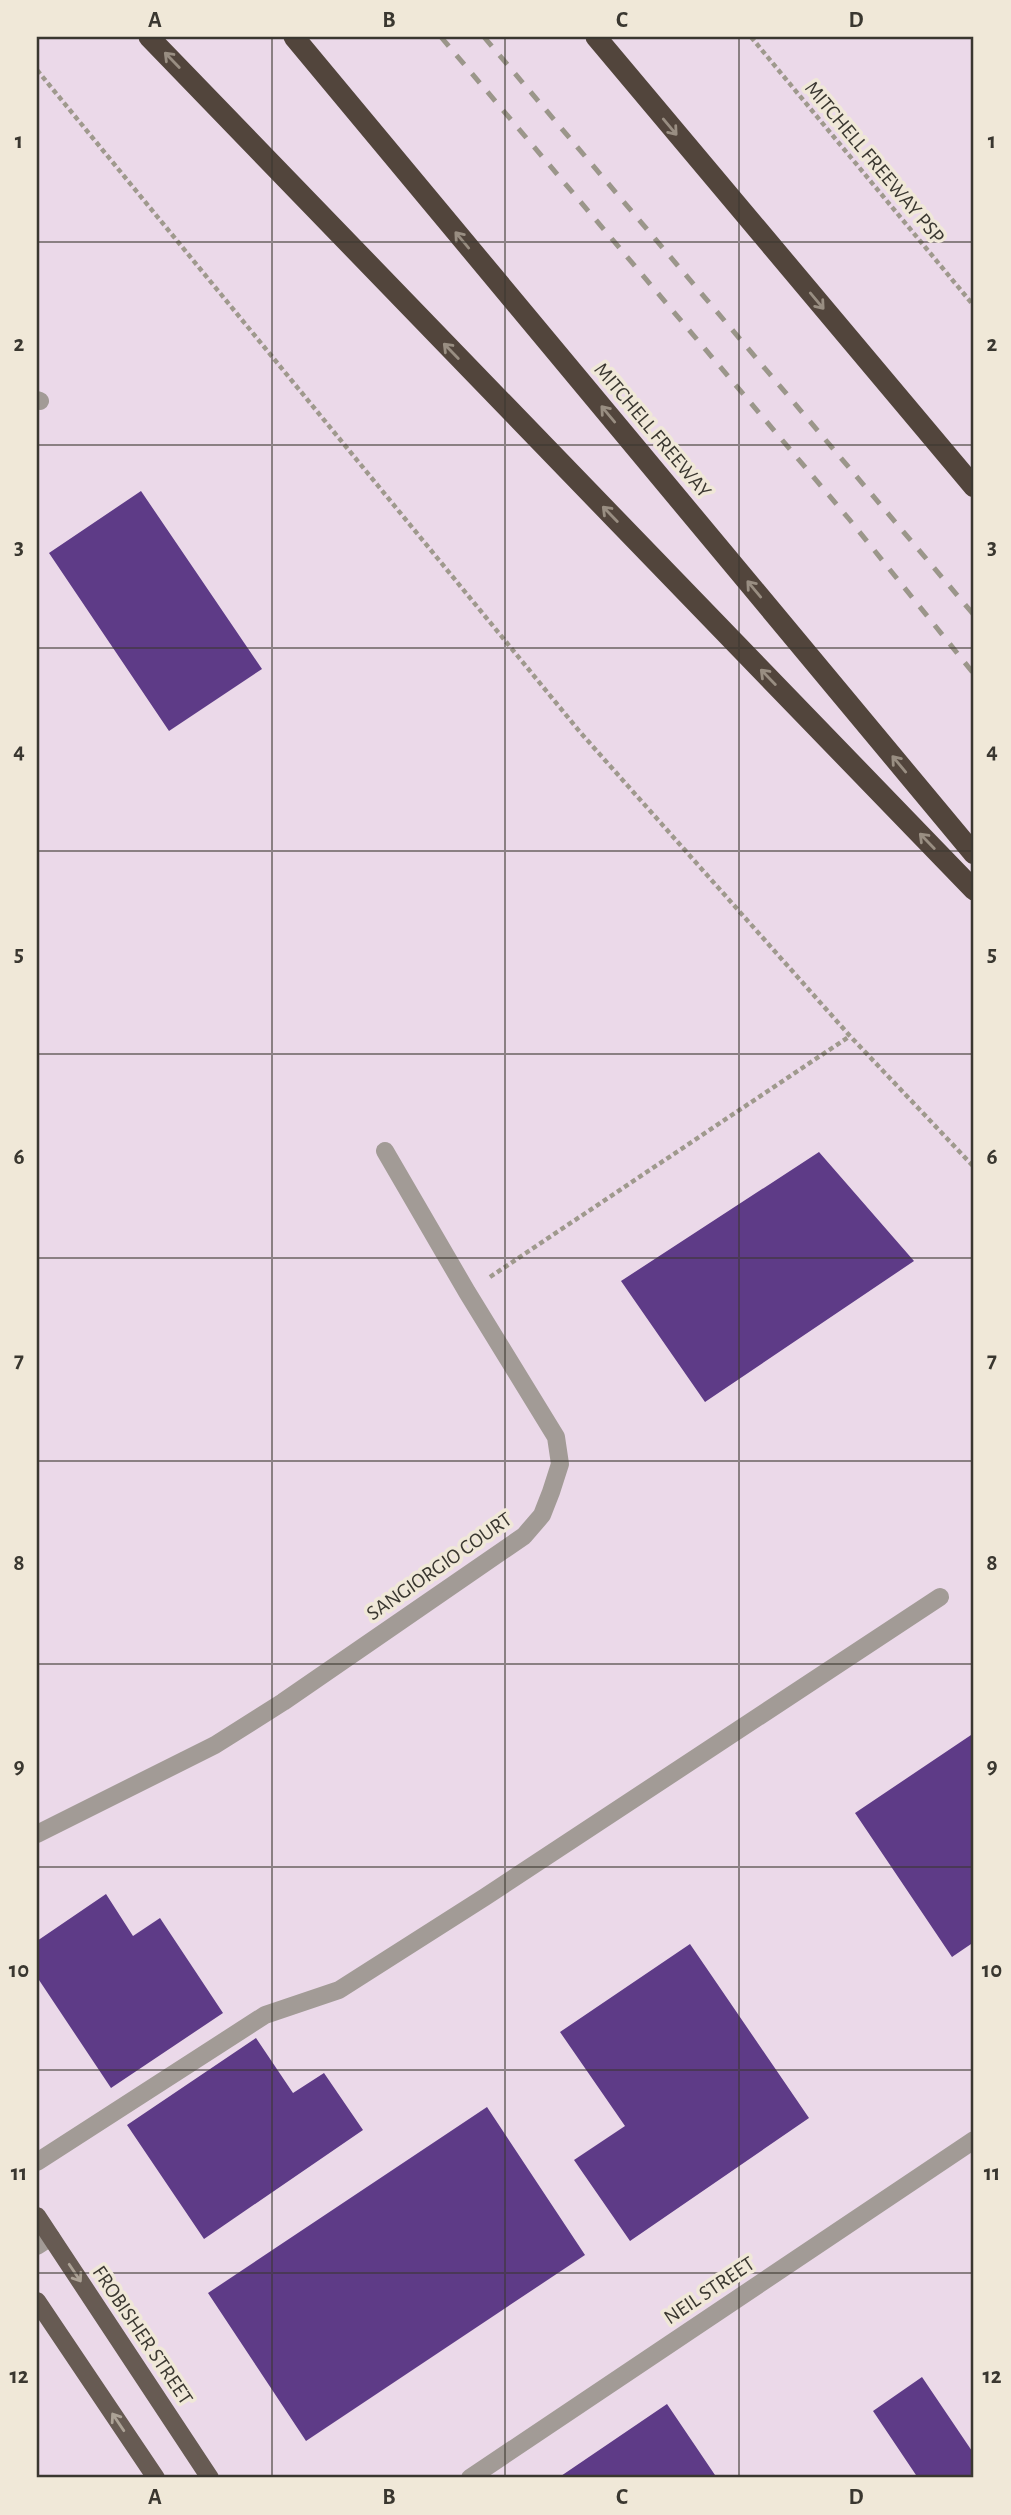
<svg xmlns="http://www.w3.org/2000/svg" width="1011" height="2515" font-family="'Alegreya Sans',sans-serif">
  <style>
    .industrial { fill: #ebd9e9 }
    .building { fill: #5e3b87 }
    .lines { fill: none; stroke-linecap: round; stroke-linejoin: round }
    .path { stroke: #9f998d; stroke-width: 4.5; stroke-dasharray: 5 3.5; stroke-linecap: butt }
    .minor { stroke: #a29b96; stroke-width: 18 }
    .major { stroke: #675b53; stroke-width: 18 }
    .highway { stroke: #52453c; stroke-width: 21 }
    .rail { stroke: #9b968a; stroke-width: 5; stroke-dasharray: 12 12; stroke-linecap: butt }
    .oneway { stroke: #998e82 }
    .oneway2 { stroke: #aca296 }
    .grid { fill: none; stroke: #3a3730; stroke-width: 2; stroke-opacity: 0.55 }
    .labels { text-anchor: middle; stroke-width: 7; stroke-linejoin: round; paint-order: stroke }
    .street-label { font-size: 21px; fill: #3a3730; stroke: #f0e8d8 }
    .neatline { fill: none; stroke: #3a3730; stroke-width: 2.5 }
    .grid-label { font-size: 23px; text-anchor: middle; font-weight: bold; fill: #3a3730 }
  </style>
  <rect width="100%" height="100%" fill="#f0e8d8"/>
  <!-- industrial -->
  <path class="industrial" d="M 37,37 L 974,37 L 974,2478 L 37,2478 Z"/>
  <!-- building -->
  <path class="building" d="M 141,491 L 262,669 L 169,731 L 49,553 Z
    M 819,1152 L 914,1261 L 705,1402 L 621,1281 Z
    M 974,1733 L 974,1942 L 952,1957 L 855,1813 Z
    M 106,1894 L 133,1936 L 160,1918 L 223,2013 L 111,2088 L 37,1977 L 37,1941 Z
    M 690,1944 L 809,2118 L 630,2241 L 574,2160 L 625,2126 L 560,2032 Z
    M 256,2038 L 293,2093 L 324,2073 L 363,2130 L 204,2239 L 127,2125 Z
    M 487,2107 L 585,2255 L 306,2441 L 208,2293 Z
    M 922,2377 L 974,2454 L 974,2478 L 918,2478 L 873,2411 Z
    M 667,2404 L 717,2478 L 558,2478 Z"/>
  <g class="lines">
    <!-- path -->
    <path class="path" d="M 751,37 L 974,306
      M 37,70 L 580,732 L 850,1036 L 974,1167
      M 490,1277 L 850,1036"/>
    <!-- minor -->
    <path class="minor" d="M 37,400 L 40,401
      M 37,1834 L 215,1745 L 283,1702 L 524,1536 L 542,1515 L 551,1492 L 560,1464 L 556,1437 L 467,1292 L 385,1151
      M 37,2162 L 265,2015 L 339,1990 L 485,1897 L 940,1597
      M 37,2246 L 51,2237
      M 470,2478 L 974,2140"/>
    <!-- major -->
    <path class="major" d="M 37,2216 L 210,2478
      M 37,2301 L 156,2478"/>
    <!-- highway -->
    <path class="highway" d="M 149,37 L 974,890
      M 294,37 L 974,854
      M 596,37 L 974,487"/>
    <!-- rail -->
    <path class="rail" d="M 441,37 L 849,519 L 974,674
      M 484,37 L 974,615"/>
  </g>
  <!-- one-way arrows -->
  <defs><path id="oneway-shaft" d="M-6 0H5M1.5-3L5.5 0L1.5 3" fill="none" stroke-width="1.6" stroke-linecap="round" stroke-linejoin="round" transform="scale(1.75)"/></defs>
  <g class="oneway">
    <use href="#oneway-shaft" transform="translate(172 60) rotate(-134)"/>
    <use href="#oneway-shaft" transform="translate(670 127) rotate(50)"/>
    <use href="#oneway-shaft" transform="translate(462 240) rotate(-130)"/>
    <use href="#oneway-shaft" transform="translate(817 301) rotate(50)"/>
    <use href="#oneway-shaft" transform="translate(451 351) rotate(-134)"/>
    <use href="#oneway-shaft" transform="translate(608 414) rotate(-130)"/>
    <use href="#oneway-shaft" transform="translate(610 514) rotate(-134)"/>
    <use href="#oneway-shaft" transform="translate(754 589) rotate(-130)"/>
    <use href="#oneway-shaft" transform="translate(768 677) rotate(-134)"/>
    <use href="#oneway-shaft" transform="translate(899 764) rotate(-130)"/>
    <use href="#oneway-shaft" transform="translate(927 841) rotate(-134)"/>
  </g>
  <g class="oneway2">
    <use href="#oneway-shaft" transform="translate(75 2273) rotate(56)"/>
    <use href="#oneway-shaft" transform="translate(118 2422) rotate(-124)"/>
  </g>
  <!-- grid -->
  <path class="grid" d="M 272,37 L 272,2478M 505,37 L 505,2478M 739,37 L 739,2478M 37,242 L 974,242M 37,445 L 974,445M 37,648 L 974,648M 37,851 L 974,851M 37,1054 L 974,1054M 37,1258 L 974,1258M 37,1461 L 974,1461M 37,1664 L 974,1664M 37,1867 L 974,1867M 37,2070 L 974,2070M 37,2273 L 974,2273"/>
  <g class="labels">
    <!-- street labels -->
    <g class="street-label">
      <text transform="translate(875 162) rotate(50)" y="7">MITCHELL FREEWAY PSP</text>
      <text transform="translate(653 430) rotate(50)" y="7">MITCHELL FREEWAY</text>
      <text transform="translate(439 1566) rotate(-35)" y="7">SANGIORGIO COURT</text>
      <text transform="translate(709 2290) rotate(-34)" y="7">NEIL STREET</text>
      <text transform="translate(143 2335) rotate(56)" y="7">FROBISHER STREET</text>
    </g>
  </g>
  <!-- border -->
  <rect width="1011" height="2515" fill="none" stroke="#f0e8d8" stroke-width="77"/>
  <rect x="38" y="38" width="934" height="2438" class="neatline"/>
  <g class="grid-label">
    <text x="155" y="27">A</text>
    <text x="389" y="27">B</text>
    <text x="622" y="27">C</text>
    <text x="856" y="27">D</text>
    <text x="19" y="148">1</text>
    <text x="992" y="148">1</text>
    <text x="19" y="351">2</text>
    <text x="992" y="351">2</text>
    <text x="19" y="554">3</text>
    <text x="992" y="554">3</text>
    <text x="19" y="758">4</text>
    <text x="992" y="758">4</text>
    <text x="19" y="961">5</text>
    <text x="992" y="961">5</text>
    <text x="19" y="1164">6</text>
    <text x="992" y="1164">6</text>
    <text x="19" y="1367">7</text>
    <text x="992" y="1367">7</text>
    <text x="19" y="1570">8</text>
    <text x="992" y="1570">8</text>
    <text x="19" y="1773">9</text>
    <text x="992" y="1773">9</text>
    <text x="19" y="1977">10</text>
    <text x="992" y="1977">10</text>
    <text x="19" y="2180">11</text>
    <text x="992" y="2180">11</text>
    <text x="19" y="2383">12</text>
    <text x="992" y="2383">12</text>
    <text x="155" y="2504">A</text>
    <text x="389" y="2504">B</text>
    <text x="622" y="2504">C</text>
    <text x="856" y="2504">D</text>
  </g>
</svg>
